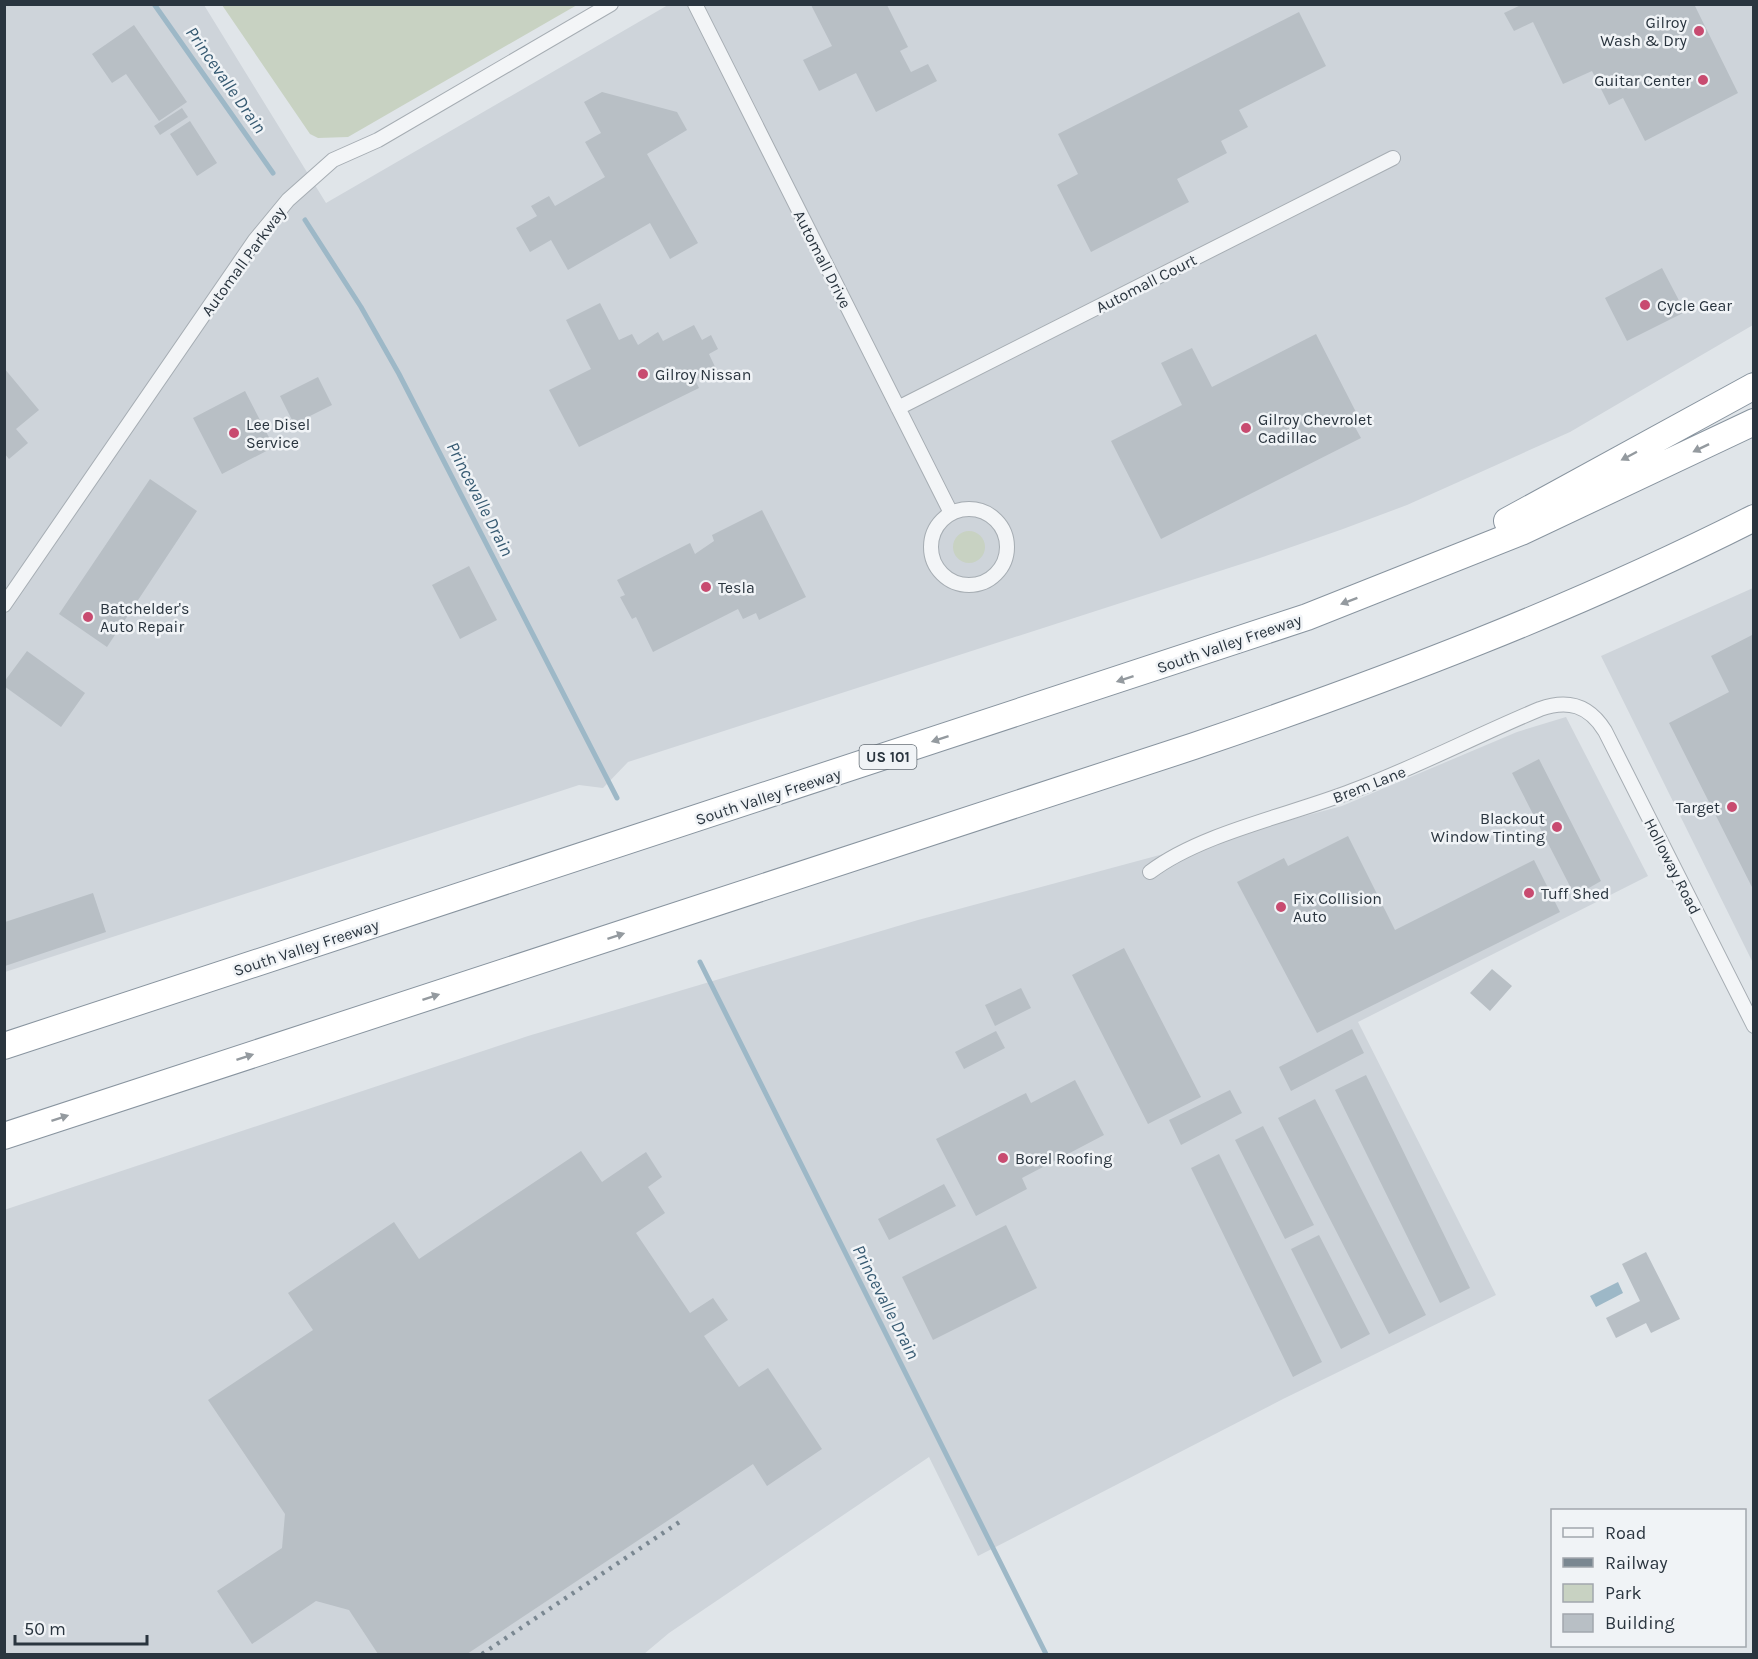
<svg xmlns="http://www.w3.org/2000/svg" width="1758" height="1659" font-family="Karla,sans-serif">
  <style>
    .built { fill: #ced4da }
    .green { fill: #c8d2c2 }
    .water { fill: #9db8c7 }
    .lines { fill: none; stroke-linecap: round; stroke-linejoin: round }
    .stream { stroke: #9db8c7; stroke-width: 5 }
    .building { fill: #b8bfc5 }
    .minor-casing { stroke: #a6adb3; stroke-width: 16 }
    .motorway-casing { stroke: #88949f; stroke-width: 28 }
    .minor { stroke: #f3f5f7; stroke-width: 14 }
    .motorway { stroke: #fff; stroke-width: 26 }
    .rail { stroke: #7a8791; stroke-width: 4.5; stroke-dasharray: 3 6; stroke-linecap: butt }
    .oneway { fill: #949a9f }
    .poi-dot { fill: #c84b70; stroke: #f0f3f6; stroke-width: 2 }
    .labels { text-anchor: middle; stroke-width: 5; stroke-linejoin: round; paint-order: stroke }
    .shield { fill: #f0f3f6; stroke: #656e76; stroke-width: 1.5 }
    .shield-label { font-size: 15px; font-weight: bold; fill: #2a353f }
    .poi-label { font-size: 16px; fill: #2a353f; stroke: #f0f3f6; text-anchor: start }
    .street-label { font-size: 16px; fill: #2a353f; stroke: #f0f3f6 }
    .water-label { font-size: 18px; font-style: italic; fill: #355971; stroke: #f0f3f6 }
  </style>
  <rect width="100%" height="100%" fill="#e0e5e9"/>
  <!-- built -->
  <path class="built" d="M 4,5 L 204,5 L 326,203 L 668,5 L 1753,5 L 1753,325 L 1570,432 L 1407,505 L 1343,529 L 1260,558 L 628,762 L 603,788 L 579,785 L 5,972 Z
    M 1753,588 L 1753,963 L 1601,656 Z
    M 1566,717 L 1648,876 L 1358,1022 L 1496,1295 L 1283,1399 L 978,1556 L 929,1457 L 669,1633 L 644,1654 L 5,1654 L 4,1210 L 528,1036 L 918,920 L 1342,806 L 1517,732 Z"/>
  <!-- green -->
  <path class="green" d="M 222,5 L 577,5 L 348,137 L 318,138 L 310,134 Z
    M953 547a16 16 0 1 1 32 0a16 16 0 1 1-32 0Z"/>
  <!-- water -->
  <path class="water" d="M 1618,1282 L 1623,1293 L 1596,1307 L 1590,1296 Z"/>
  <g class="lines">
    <!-- stream -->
    <path class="stream" d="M 154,4 L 273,173
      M 305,220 L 361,307 L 399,374 L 617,798
      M 700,962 L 1046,1654"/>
  </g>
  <!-- building -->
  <path class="building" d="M 1523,4 L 1694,4 L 1738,93 L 1645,141 L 1623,98 L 1609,105 L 1592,71 L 1563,84 L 1533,22 L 1514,31 L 1504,13 Z
    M 811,5 L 887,5 L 908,47 L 900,51 L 911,72 L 928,64 L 937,81 L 876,112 L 856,73 L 819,91 L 803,60 L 832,46 Z
    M 1299,12 L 1326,66 L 1239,110 L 1248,127 L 1221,141 L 1227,153 L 1177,179 L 1189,202 L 1091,252 L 1057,185 L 1078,174 L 1058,134 Z
    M 134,25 L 187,102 L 159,121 L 126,74 L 112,83 L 92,54 Z
    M 602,92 L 677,112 L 687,130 L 647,154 L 698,243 L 670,259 L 650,223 L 568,270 L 551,240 L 530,252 L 516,228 L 537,216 L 531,206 L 549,196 L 555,206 L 605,177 L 585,142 L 601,133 L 584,102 Z
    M 182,108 L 188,117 L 160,135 L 154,126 Z
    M 190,121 L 217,163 L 197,176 L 170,134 Z
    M 1662,268 L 1685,312 L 1627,341 L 1605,298 Z
    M 600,303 L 619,340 L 632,334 L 638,345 L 658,332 L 663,341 L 694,325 L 702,340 L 711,335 L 718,349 L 709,354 L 716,369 L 695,380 L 699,388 L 579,447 L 549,390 L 591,369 L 566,320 Z
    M 1316,334 L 1357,414 L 1350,418 L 1361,438 L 1161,539 L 1111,441 L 1182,405 L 1161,363 L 1192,348 L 1212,387 Z
    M 4,368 L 39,410 L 16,429 L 28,443 L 9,459 L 4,453 Z
    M 318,377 L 332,405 L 294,424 L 280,396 Z
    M 245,391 L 274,447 L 222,474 L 193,418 Z
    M 150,479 L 197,511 L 107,647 L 59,614 Z
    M 762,510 L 806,597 L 759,620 L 756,613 L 743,619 L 738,609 L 653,652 L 636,617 L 632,619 L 620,597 L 625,595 L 617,580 L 690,543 L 695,554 L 714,541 L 712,535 Z
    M 469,566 L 497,620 L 460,639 L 432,585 Z
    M 1754,634 L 1754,891 L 1669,723 L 1729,692 L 1711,656 Z
    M 27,651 L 85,693 L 61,727 L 4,686 L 4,682 Z
    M 1539,759 L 1601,881 L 1575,896 L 1512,773 Z
    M 1348,836 L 1395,930 L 1534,860 L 1560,912 L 1317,1033 L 1237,882 L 1284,858 L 1288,866 Z
    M 93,893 L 106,932 L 5,966 L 5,922 Z
    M 1124,948 L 1201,1097 L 1148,1124 L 1072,975 Z
    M 1492,969 L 1512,986 L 1490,1011 L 1470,993 Z
    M 1021,988 L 1031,1008 L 995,1026 L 985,1005 Z
    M 1352,1029 L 1364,1053 L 1291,1091 L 1279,1067 Z
    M 996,1031 L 1005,1048 L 964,1069 L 955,1052 Z
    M 1366,1075 L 1470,1288 L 1440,1303 L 1335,1090 Z
    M 1075,1080 L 1104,1135 L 1022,1178 L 1027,1189 L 976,1216 L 936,1139 L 1026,1093 L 1031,1103 Z
    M 1230,1090 L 1242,1113 L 1181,1145 L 1169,1120 Z
    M 1315,1099 L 1426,1315 L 1389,1334 L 1278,1118 Z
    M 1263,1126 L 1314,1225 L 1285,1239 L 1235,1140 Z
    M 581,1151 L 602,1182 L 646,1152 L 662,1177 L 648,1187 L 665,1213 L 636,1233 L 690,1313 L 713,1298 L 728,1320 L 704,1336 L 739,1387 L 768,1368 L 822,1449 L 767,1486 L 753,1464 L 467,1654 L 378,1654 L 349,1610 L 316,1601 L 252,1644 L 217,1591 L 282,1548 L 285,1514 L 208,1400 L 313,1330 L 288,1293 L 394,1222 L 419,1259 Z
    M 1219,1154 L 1322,1362 L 1293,1377 L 1191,1168 Z
    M 944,1184 L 956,1206 L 889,1240 L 878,1219 Z
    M 1006,1225 L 1037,1288 L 933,1340 L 902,1277 Z
    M 1319,1235 L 1370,1334 L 1341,1349 L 1291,1249 Z
    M 1646,1252 L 1680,1319 L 1651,1333 L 1646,1323 L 1616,1338 L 1606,1318 L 1640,1301 L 1622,1264 Z"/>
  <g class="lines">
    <!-- minor casing -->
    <g class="minor-casing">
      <path id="minor" d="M 695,4 L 951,513
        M 898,408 L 1393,158
        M931 547a38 38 0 1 1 76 0a38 38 0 1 1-76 0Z
        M 4,605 L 255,240 L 288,200 L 333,160 L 378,140 L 611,4
        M 1150,872 C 1201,833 1291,815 1352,791 C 1417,767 1477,735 1540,709 C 1568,699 1589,705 1605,731 L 1754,1026"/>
    </g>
    <!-- motorway casing -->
    <g class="motorway-casing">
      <path id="motorway" d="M 1507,521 L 1754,386
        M 4,1046 L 1307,617 L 1521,532 L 1754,422
        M 4,1136 L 1194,746 C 1385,681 1574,609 1754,518"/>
    </g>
    <!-- minor -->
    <use href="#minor" class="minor"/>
    <!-- motorway -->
    <use href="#motorway" class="motorway"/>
    <!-- rail -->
    <path class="rail" d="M 482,1654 L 684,1519"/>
  </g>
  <!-- one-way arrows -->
  <defs><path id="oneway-solid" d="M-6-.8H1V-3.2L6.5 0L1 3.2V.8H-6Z" transform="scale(1.5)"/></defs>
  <g class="oneway">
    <use href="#oneway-solid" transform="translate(1701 448) rotate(154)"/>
    <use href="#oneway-solid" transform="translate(1629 456) rotate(152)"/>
    <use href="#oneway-solid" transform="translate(1349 601) rotate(159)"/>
    <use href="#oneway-solid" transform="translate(1125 679) rotate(162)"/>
    <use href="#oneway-solid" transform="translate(940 739) rotate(162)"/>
    <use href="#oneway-solid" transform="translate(616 936) rotate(-18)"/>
    <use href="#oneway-solid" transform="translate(431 997) rotate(-18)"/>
    <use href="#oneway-solid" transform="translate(245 1057) rotate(-18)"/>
    <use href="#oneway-solid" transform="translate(60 1118) rotate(-18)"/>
  </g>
  <!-- markers -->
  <g class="poi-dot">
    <circle cx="1699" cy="31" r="6"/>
    <circle cx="1703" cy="80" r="6"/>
    <circle cx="1645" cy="305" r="6"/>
    <circle cx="643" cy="374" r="6"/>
    <circle cx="1246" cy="428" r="6"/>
    <circle cx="234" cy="433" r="6"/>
    <circle cx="706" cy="587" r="6"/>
    <circle cx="88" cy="617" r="6"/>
    <circle cx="1732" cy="807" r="6"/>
    <circle cx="1557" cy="827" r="6"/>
    <circle cx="1529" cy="893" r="6"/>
    <circle cx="1281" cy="907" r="6"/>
    <circle cx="1003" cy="1158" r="6"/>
  </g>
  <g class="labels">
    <!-- shield labels -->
    <rect class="shield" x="859.5" y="745" width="57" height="24" rx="4.5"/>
    <g class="shield-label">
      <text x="888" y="762">US 101</text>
    </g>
    <!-- poi labels -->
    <g class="poi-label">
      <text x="1687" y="28" text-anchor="end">Gilroy<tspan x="1687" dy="18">Wash &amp; Dry</tspan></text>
      <text x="1691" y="86" text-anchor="end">Guitar Center</text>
      <text x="1657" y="311">Cycle Gear</text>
      <text x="655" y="380">Gilroy Nissan</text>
      <text x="1258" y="425">Gilroy Chevrolet<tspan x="1258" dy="18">Cadillac</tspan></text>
      <text x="246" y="430">Lee Disel<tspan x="246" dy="18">Service</tspan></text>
      <text x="718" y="593">Tesla</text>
      <text x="100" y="614">Batchelder's<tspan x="100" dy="18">Auto Repair</tspan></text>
      <text x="1720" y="813" text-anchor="end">Target</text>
      <text x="1545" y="824" text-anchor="end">Blackout<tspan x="1545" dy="18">Window Tinting</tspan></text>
      <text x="1541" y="899">Tuff Shed</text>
      <text x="1293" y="904">Fix Collision<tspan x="1293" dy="18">Auto</tspan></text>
      <text x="1015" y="1164">Borel Roofing</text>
    </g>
    <!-- street labels -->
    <g class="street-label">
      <text transform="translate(823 259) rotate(63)" y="6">Automall Drive</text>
      <text transform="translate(243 261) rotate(-54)" y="6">Automall Parkway</text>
      <text transform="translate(1146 283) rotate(-27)" y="6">Automall Court</text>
      <text transform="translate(1229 643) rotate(-19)" y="6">South Valley Freeway</text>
      <text transform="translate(1369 784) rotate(-21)" y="6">Brem Lane</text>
      <text transform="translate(768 796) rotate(-18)" y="6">South Valley Freeway</text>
      <text transform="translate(1673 866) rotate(63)" y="6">Holloway Road</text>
      <text transform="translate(306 947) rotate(-18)" y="6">South Valley Freeway</text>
    </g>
    <!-- water labels -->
    <g class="water-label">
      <text transform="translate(226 80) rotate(55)" y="6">Princevalle Drain</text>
      <text transform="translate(480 499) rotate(63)" y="6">Princevalle Drain</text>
      <text transform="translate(886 1302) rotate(63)" y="6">Princevalle Drain</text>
    </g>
  </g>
  <!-- border -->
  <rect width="1758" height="1659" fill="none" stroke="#2a353f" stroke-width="12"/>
  <!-- legend -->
  <rect x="1551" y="1509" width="195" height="138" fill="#f0f3f6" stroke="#a1a7ad" stroke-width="1.5"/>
  <rect x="1563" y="1528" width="30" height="9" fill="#f3f5f7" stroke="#a1a7ad" stroke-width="1.5"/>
  <text x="1605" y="1539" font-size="18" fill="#2a353f">Road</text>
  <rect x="1563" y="1558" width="30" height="9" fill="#7a8791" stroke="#a1a7ad" stroke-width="1.5"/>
  <text x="1605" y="1569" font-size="18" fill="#2a353f">Railway</text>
  <rect x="1563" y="1584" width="30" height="18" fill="#c8d2c2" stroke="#a1a7ad" stroke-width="1.5"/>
  <text x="1605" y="1599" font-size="18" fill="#2a353f">Park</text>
  <rect x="1563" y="1614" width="30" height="18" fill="#b8bfc5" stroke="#a1a7ad" stroke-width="1.5"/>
  <text x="1605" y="1629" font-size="18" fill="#2a353f">Building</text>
  <!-- scale -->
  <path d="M15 1635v9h132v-9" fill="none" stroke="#2a353f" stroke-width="3"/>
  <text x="24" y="1635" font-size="18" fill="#2a353f" stroke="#f0f3f6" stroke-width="4.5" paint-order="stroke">50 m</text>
</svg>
